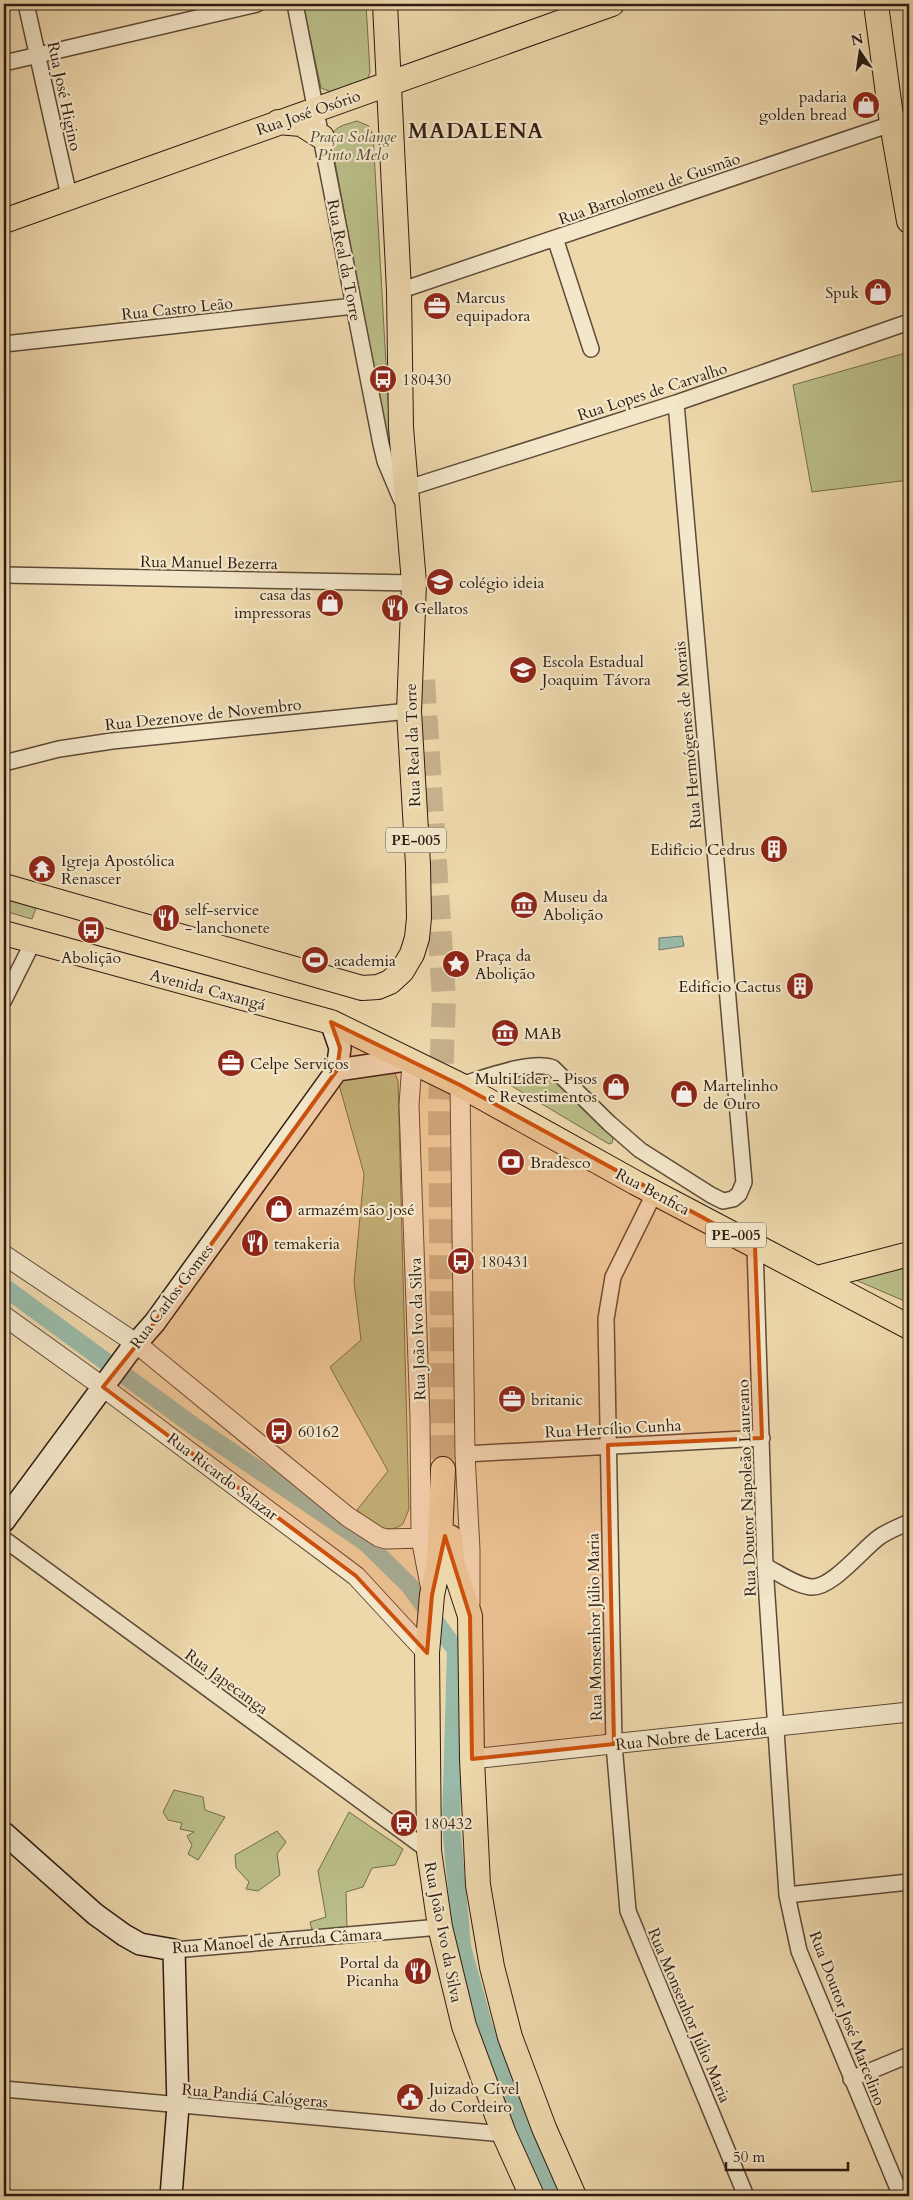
<svg xmlns="http://www.w3.org/2000/svg" width="913" height="2200" font-family="Cardo,serif">
  <style>
    .green { fill: #babe88; stroke: #746c4d }
    .water { fill: #99baa8; stroke: #6e7a6c }
    .lines { fill: none; stroke-linecap: round; stroke-linejoin: round }
    .canal { stroke: #99baa8; stroke-width: 18 }
    .primary-tunnel { stroke: #c7b28d; stroke-width: 24; stroke-dasharray: 24 12; stroke-linecap: butt }
    .minor-casing { stroke: #5e4a38; stroke-width: 18 }
    .tertiary-casing { stroke: #5e4a38; stroke-width: 21 }
    .secondary-casing { stroke: #2e1b12; stroke-width: 24 }
    .primary-casing { stroke: #2e1b12; stroke-width: 26 }
    .minor { stroke: #f3e6c9; stroke-width: 15 }
    .tertiary { stroke: #f3e6c9; stroke-width: 19 }
    .secondary { stroke: #f3e6c9; stroke-width: 21 }
    .primary { stroke: #edd8ac; stroke-width: 24 }
    .marked { fill: #cc500d; fill-opacity: 0.2; stroke: #cc500d; stroke-width: 4; stroke-linejoin: round }
    .labels { text-anchor: middle; stroke-width: 4.5; stroke-linejoin: round; paint-order: stroke }
    .shield { fill: #f3e6c9; stroke: #695849; stroke-width: 1 }
    .shield-label { font-size: 15px; font-weight: bold; fill: #2e1b12 }
    .street-label { font-size: 16px; fill: #2e1b12; stroke: #f3e6c9 }
    .poi-label { font-size: 16px; fill: #2e1b12; stroke: #f3e6c9; text-anchor: start }
    .park-label { font-size: 16px; font-style: italic; fill: #584c35; stroke: #f3e6c9 }
    .district-label { font-size: 21px; font-weight: bold; letter-spacing: 1px; fill: #2e1b12; stroke: #f3e6c9 }
  </style>
  <rect width="100%" height="100%" fill="#edd8ac"/>
  <filter id="stains"><feTurbulence type="fractalNoise" baseFrequency=".004" numOctaves="4"/><feColorMatrix values="0 0 0 0 .2 0 0 0 0 .09 0 0 0 0 .02 0 0 0 .5 -.17"/></filter>
  <radialGradient id="worn" r=".72"><stop offset=".6" stop-color="#630" stop-opacity="0"/><stop offset="1" stop-color="#630" stop-opacity=".3"/></radialGradient>
  <!-- green -->
  <path class="green" d="M 303,4 L 366,4 L 370,72 L 367,80 L 331,92 L 321,88 Z
    M 357,121 L 369,126 L 373,135 L 392,469 L 331,140 C 332,126 345,125 357,121 Z
    M 909,352 L 909,480 L 812,492 L 793,385 Z
    M 4,899 L 36,908 L 32,919 L 4,911 Z
    M 394,1071 L 398,1081 L 409,1509 L 403,1524 C 385,1537 370,1521 357,1510 L 388,1471 L 330,1367 L 361,1340 L 354,1282 L 364,1174 L 338,1081 Z
    M 536,1071 L 546,1073 L 613,1138 L 612,1143 L 609,1144 L 510,1085 L 514,1078 Z
    M 909,1259 L 909,1303 L 851,1278 Z
    M 174,1790 L 203,1797 L 205,1810 L 225,1817 L 198,1860 L 188,1854 L 192,1845 L 187,1836 L 194,1832 L 180,1829 L 182,1823 L 168,1820 L 163,1812 Z
    M 349,1812 L 403,1849 L 395,1865 L 372,1868 L 363,1887 L 346,1892 L 347,1929 L 312,1930 L 310,1922 L 326,1917 L 318,1871 Z
    M 277,1831 L 286,1842 L 277,1854 L 280,1875 L 258,1891 L 246,1889 L 249,1882 L 236,1868 L 235,1855 Z"/>
  <!-- water -->
  <path class="water" d="M 682,936 L 684,946 L 659,950 L 659,938 Z"/>
  <g class="lines">
    <!-- canal -->
    <path class="canal" d="M 4,1287 L 195,1427 L 365,1542 L 409,1585 L 456,1650 L 451,1823 L 462,1947 L 484,2027 L 515,2109 L 553,2196"/>
    <!-- primary-tunnel -->
    <path class="primary-tunnel" d="M 423,680 L 444,999 L 440,1107 L 443,1469"/>
    <!-- minor casing -->
    <g class="minor-casing">
      <path id="minor" d="M 26,4 L 69,196
        M 295,4 L 381,444 L 385,461 L 401,499
        M 4,63 L 257,4
        M 555,238 L 591,349
        M 399,291 L 909,118
        M 4,344 L 354,306
        M 405,489 L 676,403 L 909,322
        M 4,575 L 414,583
        M 4,763 L 59,749 L 112,741 L 409,711
        M 4,1000 L 33,942
        M 460,1085 C 482,1079 532,1059 553,1068 L 609,1123 L 640,1150 L 711,1195 L 723,1201 L 733,1199 L 739,1194 L 744,1182 L 676,403
        M 655,1192 L 613,1277 L 606,1319 L 614,1744 L 628,1911 L 746,2196
        M 755,1246 L 765,1566 L 787,1895 L 799,1951 L 901,2196
        M 465,1454 L 762,1438
        M 4,1539 L 429,1851
        M 765,1566 C 779,1573 795,1585 811,1587 C 831,1589 862,1550 878,1538 C 887,1531 899,1527 909,1522
        M 787,1895 L 909,1882
        M 174,1950 L 440,1927
        M 851,2079 L 909,2055
        M 4,2089 L 504,2134"/>
    </g>
    <!-- tertiary casing -->
    <g class="tertiary-casing">
      <path id="tertiary" d="M 412,1063 L 409,1105 L 420,1418 L 421,1538 L 431,1590
        M 460,1085 L 465,1454 L 470,1550 L 470,1604
        M 4,1255 L 137,1344 L 348,1517 L 379,1537 L 386,1539 L 421,1538
        M 4,1316 L 103,1387 L 356,1576 L 427,1653
        M 472,1759 L 909,1712"/>
    </g>
    <!-- secondary casing -->
    <g class="secondary-casing">
      <path id="secondary" d="M 337,1070 L 406,1060
        M 4,1521 L 128,1353 L 155,1322 L 337,1070 L 340,1048 L 331,1022
        M 4,1833 L 95,1914 L 124,1935 L 140,1944 L 174,1950 L 178,2106 L 171,2196"/>
    </g>
    <!-- primary casing -->
    <g class="primary-casing">
      <path id="primary" d="M 876,4 L 892,124 L 909,221
        M 278,122 L 301,124 L 322,137
        M 4,221 L 612,4
        M 4,886 L 362,988 L 378,987 L 390,982 L 402,971 L 412,954 L 417,938 L 419,918 L 418,865 L 409,711 L 414,583 L 401,428 L 399,291 L 385,4
        M 4,933 L 331,1022 L 460,1085 L 636,1183 L 909,1327
        M 817,1278 L 909,1254
        M 443,1469 L 439,1562 L 432,1595 L 427,1653 L 429,1851 L 440,1927 L 464,2026 L 504,2134 L 532,2196
        M 450,1537 L 453,1564 L 470,1616 L 472,1759 L 478,1885 L 492,1967 L 510,2037 L 544,2128 L 574,2196"/>
    </g>
    <!-- minor -->
    <use href="#minor" class="minor"/>
    <!-- tertiary -->
    <use href="#tertiary" class="tertiary"/>
    <!-- secondary -->
    <use href="#secondary" class="secondary"/>
    <!-- primary -->
    <use href="#primary" class="primary"/>
  </g>
  <!-- marked area -->
  <path class="marked" d="M 331,1022 L 460,1085 L 755,1246 L 762,1438 L 608,1445 L 614,1744 L 472,1759 L 470,1616 L 445,1536 L 432,1595 L 427,1653 L 356,1576 L 103,1387 L 155,1322 L 337,1070 L 340,1048 Z"/>
  <!-- icons -->
  <defs>
    <g id="shop-disc" transform="scale(1.4375)"><circle r="9.5" fill="#8f2418" stroke="#f3e6c9"/><path d="M-5-2.5h2.3a2.7 3.5 0 0 1 5.4 0H5L5.5 6h-11ZM-1.5-2.5h3a1.5 2.3 0 0 0-3 0Z" fill="#fff"/></g>
    <g id="office-disc" transform="scale(1.4375)"><circle r="9.5" fill="#8f2418" stroke="#f3e6c9"/><path d="M-6-3h4V-5.5h4V-3h4V5H-6ZM-1-4.5V-3h2v-1.5ZM-6 0V1H6V0Z" fill="#fff"/></g>
    <g id="bus-disc" transform="scale(1.4375)"><circle r="9.5" fill="#8f2418" stroke="#f3e6c9"/><path d="M-5-6H5V4H4V6H2V4H-2V6H-4V4H-5ZM-3.5-4V0h7V-4ZM-3.5 1.2v1.5H-2V1.2ZM2 1.2v1.5H3.5V1.2Z" fill="#fff"/></g>
    <g id="school-disc" transform="scale(1.4375)"><circle r="9.5" fill="#8f2418" stroke="#f3e6c9"/><path d="M0-5L7-2L0 1L-7-2ZM-4 1L0 2.5L4 1V4Q0 6-4 4Z" fill="#fff"/></g>
    <g id="restaurant-disc" transform="scale(1.4375)"><circle r="9.5" fill="#8f2418" stroke="#f3e6c9"/><path d="M-5-6h1v4h1v-4h1v4h1v-4h1v5L-1.5 .5V6h-2V.5L-5-1ZM5-6V6H3V1.5H1.5Q1.5-4 5-6Z" fill="#fff"/></g>
    <g id="building-disc" transform="scale(1.4375)"><circle r="9.5" fill="#8f2418" stroke="#f3e6c9"/><path d="M-4-6H4V6H1V3H-1V6H-4ZM-2.5-4.3h1.7v1.8h-1.7ZM.8-4.3h1.7v1.8H.8ZM-2.5-1h1.7V.8h-1.7ZM.8-1h1.7V.8H.8Z" fill="#fff"/></g>
    <g id="temple-disc" transform="scale(1.4375)"><circle r="9.5" fill="#8f2418" stroke="#f3e6c9"/><path d="M0-6L5-2H3V0L6.5 2.5H4V6H1.5V3h-3V6H-4V2.5H-6.5L-3 0V-2H-5Z" fill="#fff"/></g>
    <g id="museum-disc" transform="scale(1.4375)"><circle r="9.5" fill="#8f2418" stroke="#f3e6c9"/><path d="M0-6L6-3V-2H-6V-3ZM-5-1h2V3h-2ZM-1-1h2V3h-2ZM3-1h2V3H3ZM-6 4H6V6H-6Z" fill="#fff"/></g>
    <g id="stadium-disc" transform="scale(1.4375)"><circle r="9.5" fill="#8f2418" stroke="#f3e6c9"/><path d="M0-5a6.5 5 0 1 0 0 10a6.5 5 0 1 0 0-10ZM-3.5-1.8h7v3.6h-7Z" fill="#fff"/></g>
    <g id="sight-disc" transform="scale(1.4375)"><circle r="9.5" fill="#8f2418" stroke="#f3e6c9"/><path d="M0-6L1.8-2.2L6-1.7L2.9 1.2L3.7 5.4L0 3.3L-3.7 5.4L-2.9 1.2L-6-1.7L-1.8-2.2Z" fill="#fff"/></g>
    <g id="bank-disc" transform="scale(1.4375)"><circle r="9.5" fill="#8f2418" stroke="#f3e6c9"/><path d="M-6-4H6V4H-6ZM0-2.3a2.3 2.3 0 1 0 0 4.6a2.3 2.3 0 1 0 0-4.6Z" fill="#fff"/></g>
    <g id="civic-disc" transform="scale(1.4375)"><circle r="9.5" fill="#8f2418" stroke="#f3e6c9"/><path d="M-.6-6.5H3V-4.5H.6V-3L4-1V1h2V6H-6V1h2V-1L-.6-3ZM-1.2 2.5V6h2.4V2.5Z" fill="#fff"/></g>
  </defs>
  <g fill-rule="evenodd">
    <use href="#shop-disc" x="866" y="105"/>
    <use href="#shop-disc" x="878" y="292"/>
    <use href="#office-disc" x="437" y="306"/>
    <use href="#bus-disc" x="383" y="379"/>
    <use href="#school-disc" x="440" y="582"/>
    <use href="#shop-disc" x="330" y="603"/>
    <use href="#restaurant-disc" x="395" y="608"/>
    <use href="#school-disc" x="523" y="670"/>
    <use href="#building-disc" x="774" y="849"/>
    <use href="#temple-disc" x="42" y="869"/>
    <use href="#museum-disc" x="524" y="905"/>
    <use href="#restaurant-disc" x="166" y="918"/>
    <use href="#bus-disc" x="91" y="930"/>
    <use href="#stadium-disc" x="315" y="960"/>
    <use href="#sight-disc" x="456" y="964"/>
    <use href="#building-disc" x="800" y="986"/>
    <use href="#museum-disc" x="505" y="1033"/>
    <use href="#office-disc" x="231" y="1063"/>
    <use href="#shop-disc" x="616" y="1087"/>
    <use href="#shop-disc" x="684" y="1094"/>
    <use href="#bank-disc" x="511" y="1162"/>
    <use href="#shop-disc" x="279" y="1209"/>
    <use href="#restaurant-disc" x="255" y="1243"/>
    <use href="#bus-disc" x="461" y="1261"/>
    <use href="#office-disc" x="512" y="1399"/>
    <use href="#bus-disc" x="279" y="1431"/>
    <use href="#bus-disc" x="404" y="1823"/>
    <use href="#restaurant-disc" x="418" y="1971"/>
    <use href="#civic-disc" x="410" y="2097"/>
  </g>
  <g class="labels">
    <!-- shield labels -->
    <g class="shield">
      <rect x="386" y="827.5" width="60" height="25" rx="4"/>
      <rect x="706" y="1222.5" width="60" height="25" rx="4"/>
    </g>
    <g class="shield-label">
      <text x="416" y="845">PE-005</text>
      <text x="736" y="1240">PE-005</text>
    </g>
    <!-- street labels -->
    <g class="street-label">
      <text transform="translate(65 96) rotate(78)" y="6">Rua José Higino</text>
      <text transform="translate(308 112) rotate(-19)" y="6">Rua José Osório</text>
      <text transform="translate(649 188) rotate(-19)" y="6">Rua Bartolomeu de Gusmão</text>
      <text transform="translate(345 260) rotate(79)" y="6">Rua Real da Torre</text>
      <text transform="translate(177 308) rotate(-6)" y="6">Rua Castro Leão</text>
      <text transform="translate(652 391) rotate(-18)" y="6">Rua Lopes de Carvalho</text>
      <text transform="translate(209 562) rotate(1)" y="6">Rua Manuel Bezerra</text>
      <text transform="translate(203 714) rotate(-6)" y="6">Rua Dezenove de Novembro</text>
      <text transform="translate(687 735) rotate(-95)" y="6">Rua Hermógenes de Morais</text>
      <text transform="translate(412 745) rotate(-92)" y="6">Rua Real da Torre</text>
      <text transform="translate(208 989) rotate(15)" y="6">Avenida Caxangá</text>
      <text transform="translate(653 1191) rotate(28)" y="6">Rua Benfica</text>
      <text transform="translate(171 1296) rotate(-53)" y="6">Rua Carlos Gomes</text>
      <text transform="translate(417 1329) rotate(-92)" y="6">Rua João Ivo da Silva</text>
      <text transform="translate(613 1428) rotate(-3)" y="6">Rua Hercílio Cunha</text>
      <text transform="translate(223 1476) rotate(37)" y="6">Rua Ricardo Salazar</text>
      <text transform="translate(746 1488) rotate(-92)" y="6">Rua Doutor Napoleão Laureano</text>
      <text transform="translate(594 1627) rotate(-91)" y="6">Rua Monsenhor Júlio Maria</text>
      <text transform="translate(227 1681) rotate(36)" y="6">Rua Japecanga</text>
      <text transform="translate(691 1736) rotate(-6)" y="6">Rua Nobre de Lacerda</text>
      <text transform="translate(444 1932) rotate(79)" y="6">Rua João Ivo da Silva</text>
      <text transform="translate(277 1940) rotate(-4)" y="6">Rua Manoel de Arruda Câmara</text>
      <text transform="translate(690 2015) rotate(67)" y="6">Rua Monsenhor Júlio Maria</text>
      <text transform="translate(848 2018) rotate(69)" y="6">Rua Doutor José Marcelino</text>
      <text transform="translate(255 2095) rotate(5)" y="6">Rua Pandiá Calógeras</text>
    </g>
    <!-- poi labels -->
    <g class="poi-label">
      <text x="847" y="102" text-anchor="end">padaria<tspan x="847" dy="18">golden bread</tspan></text>
      <text x="859" y="298" text-anchor="end">Spuk</text>
      <text x="456" y="303">Marcus<tspan x="456" dy="18">equipadora</tspan></text>
      <text x="402" y="385">180430</text>
      <text x="459" y="588">colégio ideia</text>
      <text x="311" y="600" text-anchor="end">casa das<tspan x="311" dy="18">impressoras</tspan></text>
      <text x="414" y="614">Gellatos</text>
      <text x="542" y="667">Escola Estadual<tspan x="542" dy="18">Joaquim Távora</tspan></text>
      <text x="755" y="855" text-anchor="end">Edifício Cedrus</text>
      <text x="61" y="866">Igreja Apostólica<tspan x="61" dy="18">Renascer</tspan></text>
      <text x="543" y="902">Museu da<tspan x="543" dy="18">Abolição</tspan></text>
      <text x="185" y="915">self-service<tspan x="185" dy="18">- lanchonete</tspan></text>
      <text x="475" y="961">Praça da<tspan x="475" dy="18">Abolição</tspan></text>
      <text x="91" y="963" text-anchor="middle">Abolição</text>
      <text x="334" y="966">academia</text>
      <text x="781" y="992" text-anchor="end">Edifício Cactus</text>
      <text x="524" y="1039">MAB</text>
      <text x="250" y="1069">Celpe Serviços</text>
      <text x="597" y="1084" text-anchor="end">MultiLider - Pisos<tspan x="597" dy="18">e Revestimentos</tspan></text>
      <text x="703" y="1091">Martelinho<tspan x="703" dy="18">de Ouro</tspan></text>
      <text x="530" y="1168">Bradesco</text>
      <text x="298" y="1215">armazém são josé</text>
      <text x="274" y="1249">temakeria</text>
      <text x="480" y="1267">180431</text>
      <text x="531" y="1405">britanic</text>
      <text x="298" y="1437">60162</text>
      <text x="423" y="1829">180432</text>
      <text x="399" y="1968" text-anchor="end">Portal da<tspan x="399" dy="18">Picanha</tspan></text>
      <text x="429" y="2094">Juizado Cível<tspan x="429" dy="18">do Cordeiro</tspan></text>
    </g>
    <!-- park labels -->
    <g class="park-label">
      <text x="353" y="142">Praça Solange<tspan x="353" dy="18">Pinto Melo</tspan></text>
    </g>
    <!-- district labels -->
    <g class="district-label">
      <text x="476" y="138">MADALENA</text>
    </g>
  </g>
  <!-- margin -->
  <rect width="913" height="2200" fill="none" stroke="#edd8ac" stroke-width="20"/>
  <rect x="5" y="5" width="903" height="2190" fill="none" stroke="#2e1b12" stroke-width="2.5"/>
  <rect x="10" y="10" width="893" height="2180" fill="none" stroke="#2e1b12"/>
  <!-- north arrow -->
  <g transform="translate(860 52) rotate(347)" stroke="#f3e6c9" stroke-width="4" paint-order="stroke">
  <path d="M0-4L9 19L0 12L-9 19Z" fill="#2e1b12"/>
  <text y="-8" font-size="14" font-weight="bold" text-anchor="middle" fill="#2e1b12">N</text>
  </g>
  <!-- scale -->
  <path d="M726 2162v8h122v-8" fill="none" stroke="#2e1b12" stroke-width="2.5"/>
  <text x="733" y="2162" font-size="15" fill="#2e1b12" stroke="#f3e6c9" stroke-width="4" paint-order="stroke">50 m</text>
  <rect width="100%" height="100%" filter="url(#stains)"/>
  <rect width="100%" height="100%" fill="url(#worn)"/>
</svg>
